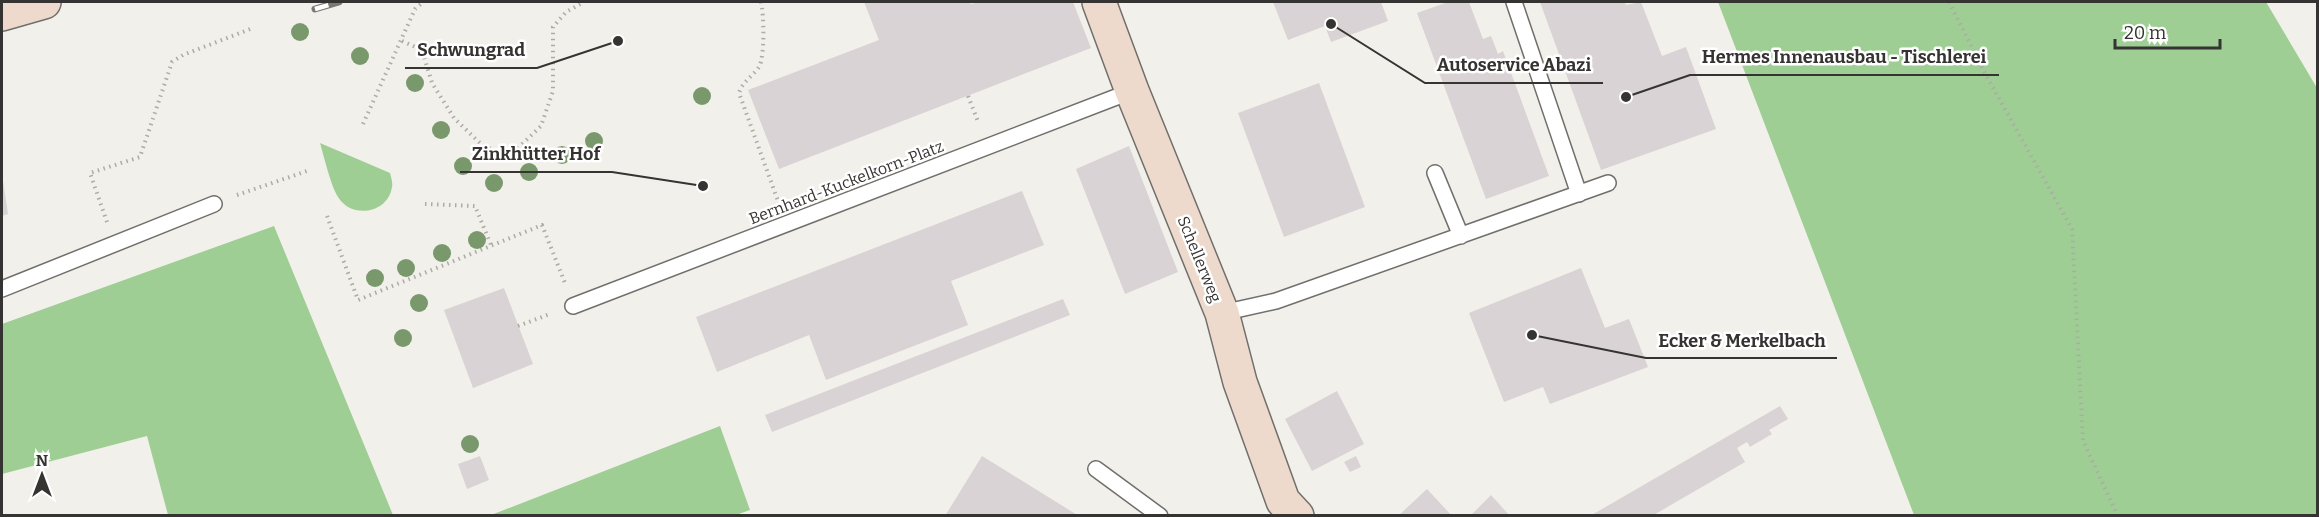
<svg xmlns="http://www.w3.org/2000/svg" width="2319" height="517" font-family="Bitter,serif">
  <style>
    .green { fill: #9ece94 }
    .building { fill: #d9d3d5 }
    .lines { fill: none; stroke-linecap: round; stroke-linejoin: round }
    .lane-casing { stroke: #716f6b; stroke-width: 18 }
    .secondary-casing { stroke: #716f6b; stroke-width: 36 }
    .path { stroke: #acaba7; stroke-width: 4; stroke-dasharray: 1.5 4.5; stroke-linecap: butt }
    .lane { stroke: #fff; stroke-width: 15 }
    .secondary { stroke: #eddacd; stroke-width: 33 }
    .rail-casing { stroke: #7a7976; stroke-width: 7 }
    .rail { stroke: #fff; stroke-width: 4.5; stroke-dasharray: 14; stroke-linecap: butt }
    .tree { fill: #79996d }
    .labels { text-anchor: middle; stroke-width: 5; stroke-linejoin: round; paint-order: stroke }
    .street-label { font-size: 16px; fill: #353432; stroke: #fff }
    .leader { fill: none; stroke: #353432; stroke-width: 2 }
    .callout-dot { fill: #353432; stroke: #fff; stroke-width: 2 }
    .callout-label { font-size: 18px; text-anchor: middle; font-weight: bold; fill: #353432; stroke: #fff; stroke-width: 5; stroke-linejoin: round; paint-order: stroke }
  </style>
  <rect width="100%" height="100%" fill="#f2f0eb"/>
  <!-- green -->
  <path class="green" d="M 1718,2 L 2266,2 L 2317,88 L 2317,515 L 1914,515 Z
    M 320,143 L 390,173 C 391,177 393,183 392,187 C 388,214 351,219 338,197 C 331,186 324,157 320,143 Z
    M 274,226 L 393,515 L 168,515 L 147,436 L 2,474 L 2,324 Z
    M 720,426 L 750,510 L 733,516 L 491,515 Z"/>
  <!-- building -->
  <path class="building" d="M 864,2 L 970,2 L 971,4 L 978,2 L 1073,2 L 1091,48 L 779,169 L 748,90 L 879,40 Z
    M 1273,2 L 1381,2 L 1388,21 L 1331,42 L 1325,26 L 1288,40 Z
    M 1448,2 L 1469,2 L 1483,39 L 1491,36 L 1498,54 L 1503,51 L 1549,176 L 1486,199 L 1417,13 Z
    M 1540,2 L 1625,2 L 1626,5 L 1641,2 L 1662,56 L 1686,47 L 1716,129 L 1601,170 Z
    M 1319,83 L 1365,207 L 1284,237 L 1238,113 Z
    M 1129,146 L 1178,272 L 1125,294 L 1076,169 Z
    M 2,174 L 8,214 L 2,216 Z
    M 1022,191 L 1044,245 L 951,281 L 968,325 L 826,380 L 809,335 L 717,372 L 696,317 Z
    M 1581,268 L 1605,328 L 1629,319 L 1648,367 L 1550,404 L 1543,387 L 1504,402 L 1469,313 Z
    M 504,288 L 533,364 L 473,388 L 444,310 Z
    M 1063,299 L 1070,315 L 772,432 L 765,415 Z
    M 1337,391 L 1364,444 L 1312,471 L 1285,419 Z
    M 1780,406 L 1788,419 L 1769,430 L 1772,434 L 1750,447 L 1747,442 L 1737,448 L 1745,462 L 1652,516 L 1590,516 Z
    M 480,456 L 489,480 L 467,489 L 458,464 Z
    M 982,456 L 1079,516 L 945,516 Z
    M 1356,456 L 1361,467 L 1350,472 L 1344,462 Z
    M 1427,489 L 1452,516 L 1398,516 Z
    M 1491,495 L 1510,516 L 1470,516 Z"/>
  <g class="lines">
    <!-- lane casing -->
    <g class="lane-casing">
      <path id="lane" d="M 1514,2 L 1579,194
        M 1435,173 L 1461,236
        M 2,289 L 214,204
        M 573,306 L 1132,91
        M 1222,313 L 1276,301 L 1608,183
        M 1096,469 L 1160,516"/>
    </g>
    <!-- secondary casing -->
    <g class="secondary-casing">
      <path id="secondary" d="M 1099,2 L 1132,91 L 1222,313 L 1240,382 L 1283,501 L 1297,516
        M 2,14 L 44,2"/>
    </g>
    <!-- path -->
    <path class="path" d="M 761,2 C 764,15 765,56 759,67 C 752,77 743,81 739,93 L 778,201
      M 1949,2 L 1987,77 L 2072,229 L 2083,441 L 2118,516
      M 402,41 L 422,50 L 432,83 L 454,118 L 482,145 L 499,152 L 518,148 L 541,126 L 553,91 L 553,27 L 566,12 L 584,2
      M 968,96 L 979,124
      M 363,124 L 415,9 L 423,2
      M 237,195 L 310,170
      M 425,204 L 475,206 L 491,245
      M 327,216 L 358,300 L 542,225 L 565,283
      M 107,222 L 90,173 L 140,157 L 172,62 L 183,55 L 253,28
      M 518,326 L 550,314"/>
    <!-- lane -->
    <use href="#lane" class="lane"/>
    <!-- secondary -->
    <use href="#secondary" class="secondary"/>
    <!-- rail casing -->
    <g class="rail-casing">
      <path id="rail" d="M 315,9 L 339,2"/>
    </g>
    <!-- rail -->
    <use href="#rail" class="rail"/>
  </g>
  <!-- trees -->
  <g class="tree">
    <circle cx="300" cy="32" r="9"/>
    <circle cx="360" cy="56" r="9"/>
    <circle cx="415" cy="83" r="9"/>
    <circle cx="702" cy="96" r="9"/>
    <circle cx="441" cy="130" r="9"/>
    <circle cx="594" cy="141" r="9"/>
    <circle cx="562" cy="155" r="9"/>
    <circle cx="463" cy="166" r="9"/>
    <circle cx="529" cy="172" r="9"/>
    <circle cx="494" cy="183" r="9"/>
    <circle cx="477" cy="240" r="9"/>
    <circle cx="442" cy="253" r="9"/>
    <circle cx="406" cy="268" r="9"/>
    <circle cx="375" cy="278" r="9"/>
    <circle cx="419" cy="303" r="9"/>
    <circle cx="403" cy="338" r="9"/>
    <circle cx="470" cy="444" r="9"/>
  </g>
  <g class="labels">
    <!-- street labels -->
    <g class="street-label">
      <text transform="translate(846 182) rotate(-21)" y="6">Bernhard-Kuckelkorn-Platz</text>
      <text transform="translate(1200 259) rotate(68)" y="6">Schellerweg</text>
    </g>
  </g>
  <!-- callouts -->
  <path class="leader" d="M618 41L537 68H405M1626 97L1690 75H1999M1331 24L1425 83H1603M703 186L612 172H460M1532 335L1646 358H1837"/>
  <g class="callout-dot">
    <circle cx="618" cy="41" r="6"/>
    <circle cx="1626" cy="97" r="6"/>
    <circle cx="1331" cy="24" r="6"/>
    <circle cx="703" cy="186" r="6"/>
    <circle cx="1532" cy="335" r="6"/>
  </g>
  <g class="callout-label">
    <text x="471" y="56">Schwungrad</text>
    <text x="1844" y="63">Hermes Innenausbau - Tischlerei</text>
    <text x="1514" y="71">Autoservice Abazi</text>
    <text x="536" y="160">Zinkhütter Hof</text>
    <text x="1742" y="347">Ecker &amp; Merkelbach</text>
  </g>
  <!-- border -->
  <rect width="2319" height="517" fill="none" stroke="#353432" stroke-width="6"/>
  <!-- north arrow -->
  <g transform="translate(42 475)" stroke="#ffffff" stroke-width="4.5" paint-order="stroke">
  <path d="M0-4.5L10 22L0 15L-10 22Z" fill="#353432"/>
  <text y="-9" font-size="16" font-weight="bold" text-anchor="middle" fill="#353432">N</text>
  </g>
  <!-- scale -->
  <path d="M2115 39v9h105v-9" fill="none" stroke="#353432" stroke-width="3"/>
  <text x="2124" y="39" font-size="18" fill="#353432" stroke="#ffffff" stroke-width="4.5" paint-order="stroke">20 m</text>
</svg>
